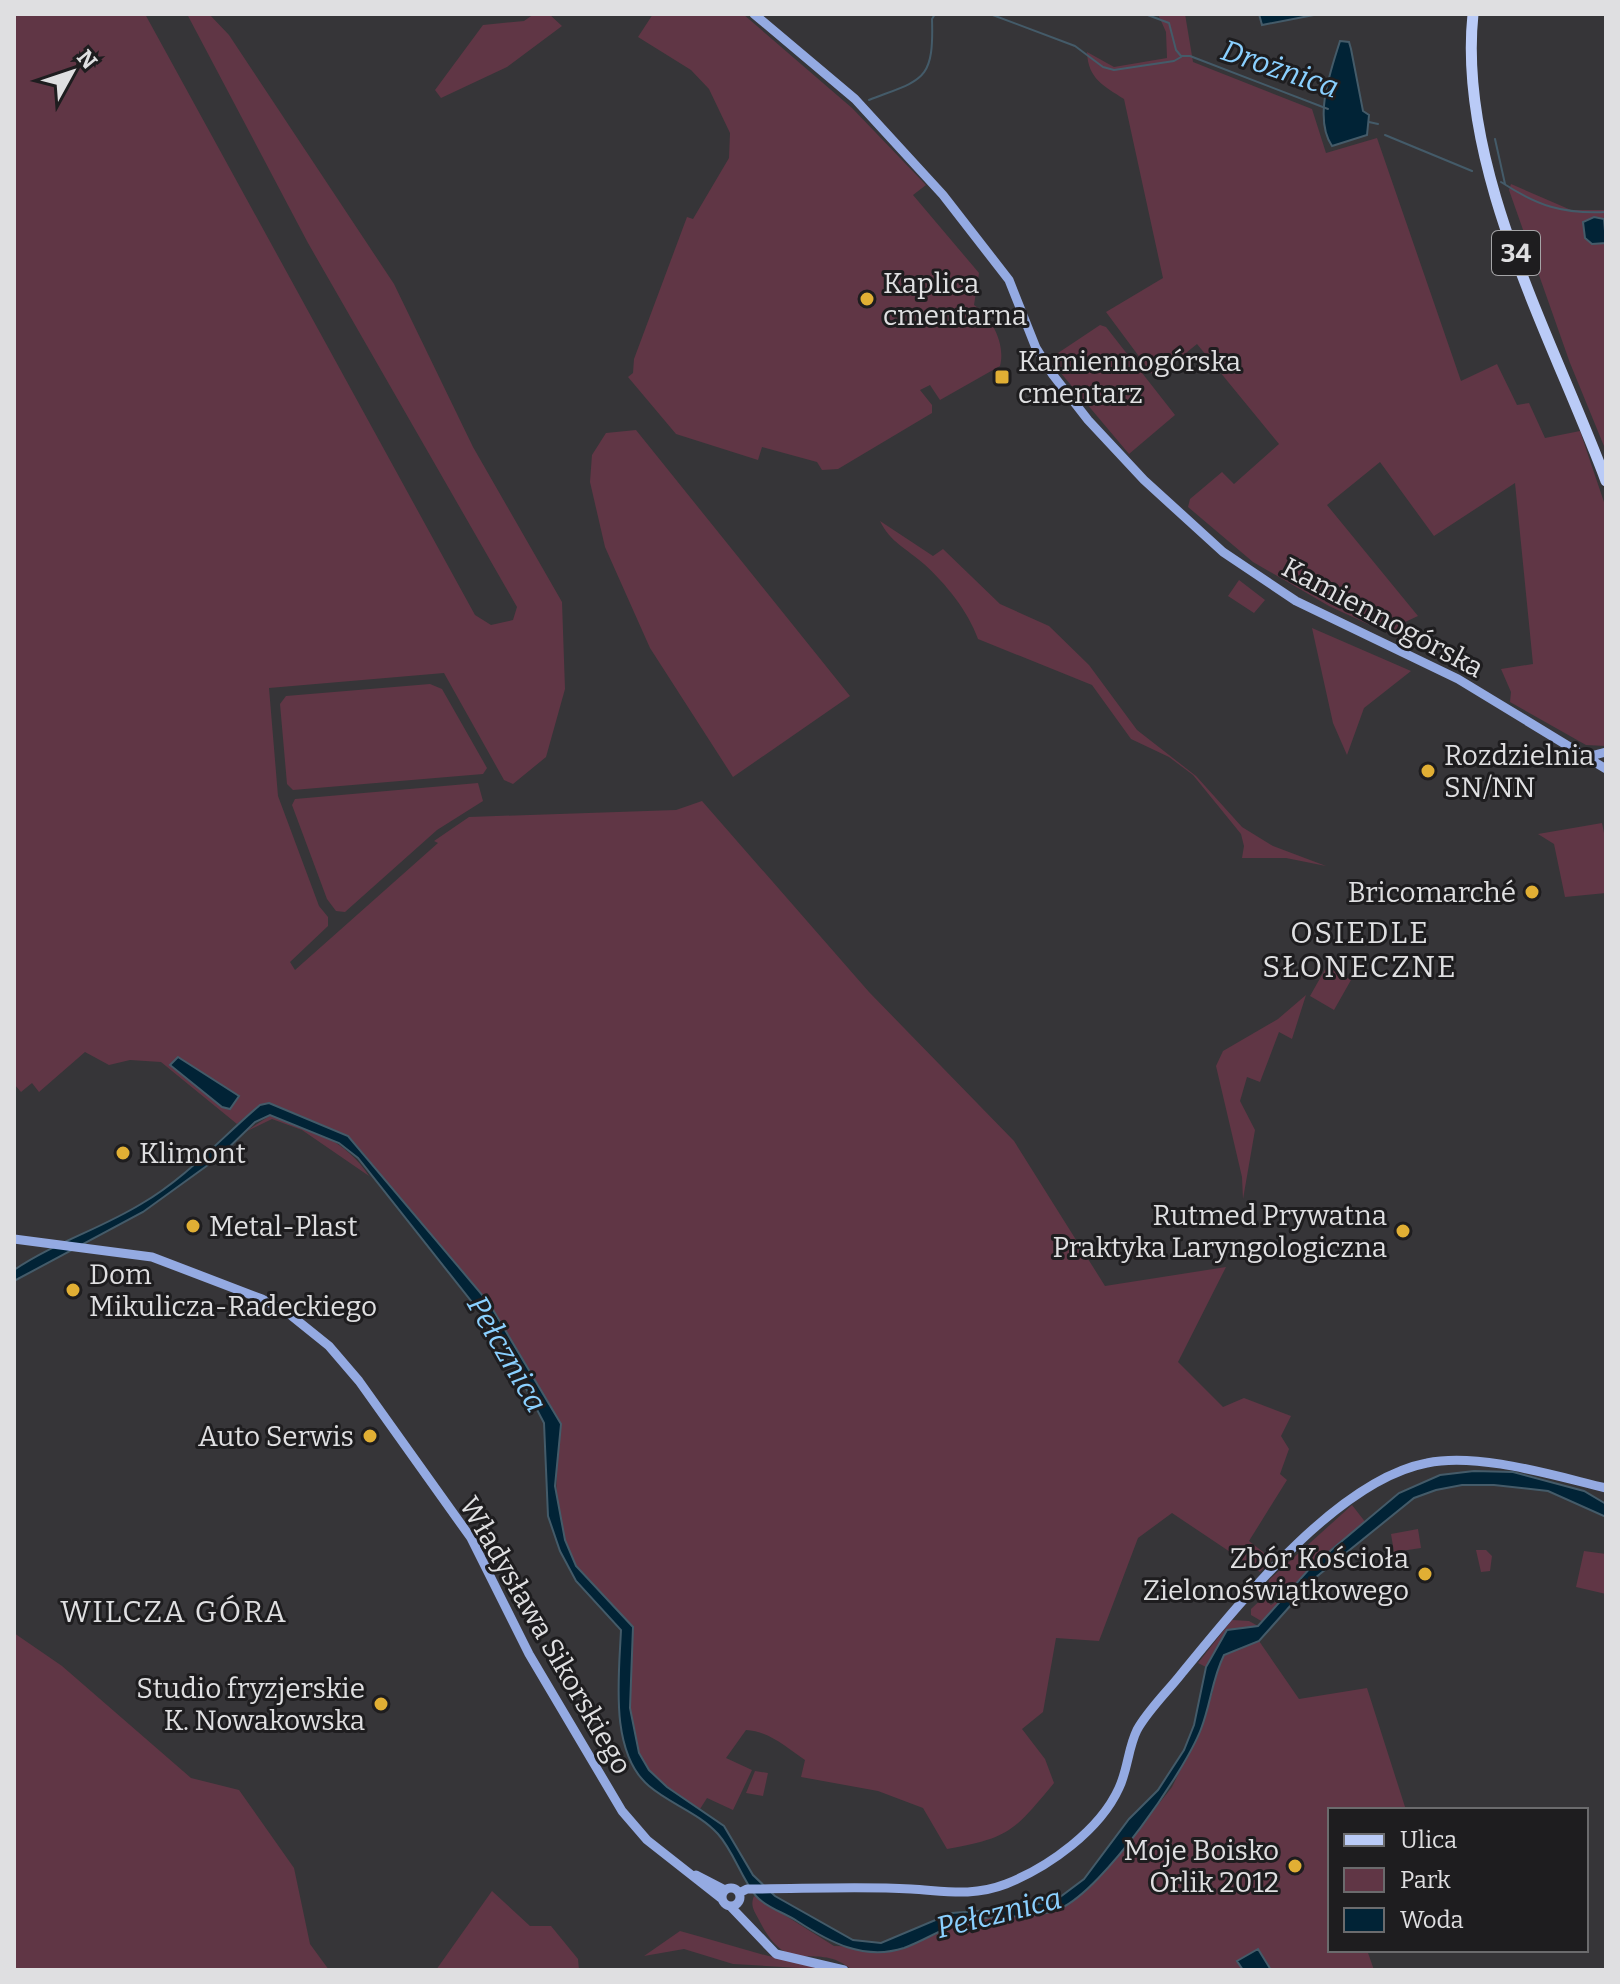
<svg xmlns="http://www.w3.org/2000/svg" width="1620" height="1984" font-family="Bitter,serif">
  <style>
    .green { fill: #603645 }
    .water { fill: #012336; stroke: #445b69; stroke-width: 2 }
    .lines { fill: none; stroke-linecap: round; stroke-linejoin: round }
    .stream { stroke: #445b69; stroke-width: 2 }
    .secondary { stroke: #94aae2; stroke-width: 9 }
    .primary { stroke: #bacbf7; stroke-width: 11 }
    .poi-dot { fill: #e1af34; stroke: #1e1d1f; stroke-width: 3 }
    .labels { text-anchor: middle; stroke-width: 6; stroke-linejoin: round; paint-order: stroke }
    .shield { fill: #1e1d1f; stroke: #a5a5a7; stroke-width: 2 }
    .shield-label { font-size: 26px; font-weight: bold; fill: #dfdfe1 }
    .poi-label { font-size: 28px; fill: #dfdfe1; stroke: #1e1d1f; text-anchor: start }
    .street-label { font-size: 28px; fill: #dfdfe1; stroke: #1e1d1f }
    .water-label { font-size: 30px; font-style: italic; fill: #8ad0ff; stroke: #1e1d1f }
    .neighbourhood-label { font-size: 30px; letter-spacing: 2px; fill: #dfdfe1; stroke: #1e1d1f }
  </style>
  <rect width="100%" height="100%" fill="#363538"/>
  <!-- green -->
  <path class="green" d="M 14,14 L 145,14 L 475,615 L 491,625 L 513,620 L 517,607 L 308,243 L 187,14 L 209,14 L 229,35 L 394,284 L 473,447 L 562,602 L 565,689 L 546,757 L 513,784 L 504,780 L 444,673 L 269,688 L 278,796 L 319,906 L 328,917 L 328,926 L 290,962 L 295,970 L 438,843 L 434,841 L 469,817 L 676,810 L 702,801 L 869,992 L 1014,1141 L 1105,1286 L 1226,1267 L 1178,1362 L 1223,1407 L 1244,1398 L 1291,1416 L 1281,1436 L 1289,1449 L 1280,1474 L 1287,1480 L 1249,1541 L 1272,1559 L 1260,1572 L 1172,1513 L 1138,1538 L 1099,1641 L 1056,1638 L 1043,1712 L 1022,1729 L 1045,1759 L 1054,1783 C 1014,1831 1010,1838 947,1849 L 923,1808 L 878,1791 L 801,1777 L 805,1760 C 786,1747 769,1731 746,1730 L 726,1758 L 752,1770 L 733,1810 L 707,1798 L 700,1809 C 683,1797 664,1788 651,1772 C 622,1738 631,1668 633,1627 C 618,1610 584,1580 574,1563 C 550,1521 556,1469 561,1424 L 417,1217 L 387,1186 L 365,1155 L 348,1136 L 269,1103 L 260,1105 L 237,1124 L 161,1062 L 130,1060 L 109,1065 L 85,1052 L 39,1092 L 32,1083 L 21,1092 L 14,1084 Z
    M 534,14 L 549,14 L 562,26 L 507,67 L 441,98 L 435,90 L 483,25 L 524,21 Z
    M 653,14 L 743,14 L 852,108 L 926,185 L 913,195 L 979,273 L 974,305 C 991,316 1006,344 1000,366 L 940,400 L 930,385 L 920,390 L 932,405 L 932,413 L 838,469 L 822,470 L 817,462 L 762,447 L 758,460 L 676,434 L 628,377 L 633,373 L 634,359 L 687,217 L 693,219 L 729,158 L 730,133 L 709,89 L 691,70 L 638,37 Z
    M 1158,14 L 1185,14 L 1193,62 L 1312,109 L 1326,153 L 1377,138 L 1461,381 L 1497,364 L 1517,405 L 1529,403 L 1545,438 L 1580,431 L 1606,508 L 1606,746 L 1586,745 L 1510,702 L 1511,692 L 1501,669 L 1533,664 L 1515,483 L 1434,536 L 1380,462 L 1327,505 L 1418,616 L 1405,622 L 1413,645 L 1329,606 L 1253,562 L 1188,507 L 1190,499 L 1222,472 L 1234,484 L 1279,444 L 1197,344 L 1155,378 L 1106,312 L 1163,278 L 1124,99 C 1104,86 1088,79 1087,52 L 1114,67 L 1167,58 L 1166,32 Z
    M 1511,184 L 1571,210 L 1606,210 L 1606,451 L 1570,363 L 1509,190 Z
    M 1100,325 L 1106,327 L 1175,415 L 1129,454 L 1049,359 Z
    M 636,430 L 850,696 L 733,777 L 650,648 L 605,547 L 590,482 L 592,455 L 606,433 Z
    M 880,521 L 933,556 L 943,549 L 1000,604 L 1049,626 L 1089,665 L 1137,730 L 1196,776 L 1242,827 L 1273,846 L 1326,866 L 1286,858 L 1242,858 L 1244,846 L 1241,834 L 1193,775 L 1169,757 L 1131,739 L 1092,685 L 978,639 C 968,611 946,584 924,564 C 907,549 890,542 880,521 Z
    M 1239,580 L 1265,600 L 1254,613 L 1228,596 Z
    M 1312,628 L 1411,671 L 1364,708 L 1347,755 L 1333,723 Z
    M 430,684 L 442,689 L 487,768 L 483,774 L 293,790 L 287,784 L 280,704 L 286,696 Z
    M 478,783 L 483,801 L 437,830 L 345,912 L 336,911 L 327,899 L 292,805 L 295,799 Z
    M 1602,823 L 1606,843 L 1606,893 L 1565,897 L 1554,844 L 1538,834 Z
    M 1327,966 L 1351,980 L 1334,1010 L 1310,996 Z
    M 1306,995 L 1292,1039 L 1279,1032 L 1260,1082 L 1247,1077 L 1240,1101 L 1255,1130 L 1243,1199 L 1242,1177 L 1216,1066 L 1223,1051 L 1278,1019 Z
    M 271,1115 C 309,1127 347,1141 369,1176 L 302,1130 L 272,1119 L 245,1132 Z
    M 1352,1505 L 1366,1523 L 1311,1567 L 1263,1622 L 1251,1615 L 1251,1609 L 1268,1593 L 1263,1598 L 1271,1605 L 1280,1599 L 1268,1586 L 1269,1580 Z
    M 1418,1529 L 1421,1548 L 1394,1552 L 1391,1534 Z
    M 1476,1550 L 1486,1550 L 1492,1556 L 1490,1571 L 1481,1572 Z
    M 1584,1551 L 1606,1554 L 1606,1594 L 1576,1587 Z
    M 1232,1620 L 1249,1621 L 1258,1626 L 1227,1630 L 1206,1667 L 1198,1663 Z
    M 14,1633 L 62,1666 L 191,1778 L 239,1790 L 294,1868 L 310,1944 L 329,1970 L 14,1970 Z
    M 1259,1641 L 1299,1699 L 1367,1688 L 1406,1810 L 1330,1810 L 1330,1950 L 1367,1950 L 1374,1970 L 852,1970 C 815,1938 790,1982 759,1920 C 754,1910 750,1906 754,1896 L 834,1946 L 902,1948 L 972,1920 L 1060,1908 L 1117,1857 L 1172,1787 L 1200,1730 L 1213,1691 L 1211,1680 L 1224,1655 Z
    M 755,1771 L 768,1773 L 763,1796 L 746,1793 Z
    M 492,1891 L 530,1926 L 551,1926 L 578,1959 L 579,1970 L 436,1970 Z
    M 680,1931 C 732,1945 780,1962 833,1970 L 733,1964 L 684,1949 L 644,1956 Z"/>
  <!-- water -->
  <path class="water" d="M 1259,14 L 1319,14 L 1262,25 Z
    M 1340,41 L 1349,42 L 1351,49 L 1363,111 L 1369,115 L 1367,135 L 1332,146 C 1313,118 1331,70 1340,41 Z
    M 1594,217 L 1604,219 L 1606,243 L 1592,244 L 1585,238 L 1583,222 Z
    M 178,1057 L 239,1096 L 230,1109 L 222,1107 L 170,1065 Z
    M 269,1103 L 348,1136 L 489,1303 L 561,1424 L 555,1486 L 565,1540 L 576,1566 L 633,1627 L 630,1708 L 639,1753 L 649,1770 L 667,1787 L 724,1826 L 753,1875 L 775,1896 L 853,1940 L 881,1943 L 952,1913 L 1025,1907 L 1056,1900 L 1084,1879 L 1129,1819 L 1158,1790 L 1184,1750 L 1194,1725 L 1206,1667 L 1227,1630 L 1258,1626 L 1311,1567 L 1399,1493 L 1440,1475 L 1474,1471 L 1513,1472 L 1584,1491 L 1606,1504 L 1606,1517 L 1548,1491 L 1494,1485 L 1462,1485 L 1436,1490 L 1414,1498 L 1315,1578 L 1259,1641 L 1224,1655 C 1212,1679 1211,1703 1201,1729 C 1184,1773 1103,1889 1061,1908 C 1030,1922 992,1912 959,1923 C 940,1930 923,1941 904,1948 C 864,1961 829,1942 797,1921 C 785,1913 765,1907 756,1896 C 741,1878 734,1852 718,1834 C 699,1813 670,1804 649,1786 C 609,1752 619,1676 621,1630 L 576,1581 L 560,1551 L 548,1516 L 544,1423 L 498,1335 L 358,1158 L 339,1143 L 270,1115 L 255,1122 L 219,1157 L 143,1212 L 14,1281 L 14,1270 C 54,1243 100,1229 141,1204 C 186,1178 221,1138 260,1105 Z
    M 1258,1949 L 1271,1970 L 1243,1970 L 1237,1961 Z"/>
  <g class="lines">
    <!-- stream -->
    <path class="stream" d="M 990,14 L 1075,46 L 1103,67 L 1114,70 L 1174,61 L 1181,57
      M 1145,14 L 1169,23 L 1176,50 L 1181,56 L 1190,56 L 1328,109
      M 869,100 C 923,79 934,82 932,19 L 935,14
      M 1369,122 L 1378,124
      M 1385,135 L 1472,171
      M 1495,139 L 1505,184
      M 1501,182 C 1538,206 1562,214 1606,212"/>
    <!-- secondary -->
    <path class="secondary" d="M 754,14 L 855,99 L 943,195 L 1009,280 L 1036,348 L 1053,375 L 1088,420 L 1144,480 L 1223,552 L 1296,601 L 1458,679 L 1606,769
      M 1587,757 L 1606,752
      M 14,1239 L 152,1257 L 262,1299 L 288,1313 L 329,1346 L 359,1381 L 471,1538 L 529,1654 L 622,1811 L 647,1840 L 722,1899
      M 696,1875 L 725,1890
      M722 1897a9 9 0 1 1 18 0a9 9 0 1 1-18 0Z
      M 739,1893 L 747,1889 C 802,1889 857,1886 911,1889 C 946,1891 972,1897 1006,1884 C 1049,1867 1100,1830 1119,1788 C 1128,1769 1128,1748 1137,1730 C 1148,1710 1168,1691 1182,1673 C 1238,1605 1337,1480 1427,1463 C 1478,1452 1555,1476 1606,1488
      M 731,1907 L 776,1954 L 844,1970"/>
    <!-- primary -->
    <path class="primary" d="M 1473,14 C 1457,168 1553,339 1606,481"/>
  </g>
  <!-- markers -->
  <g class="poi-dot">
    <circle cx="867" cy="299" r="8"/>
    <rect x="994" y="369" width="16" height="16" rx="4"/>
    <circle cx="1428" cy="771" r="8"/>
    <circle cx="1532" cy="892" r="8"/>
    <circle cx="123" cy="1153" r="8"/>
    <circle cx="193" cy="1226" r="8"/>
    <circle cx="1403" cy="1231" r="8"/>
    <circle cx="73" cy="1290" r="8"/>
    <circle cx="370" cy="1436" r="8"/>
    <circle cx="1425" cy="1574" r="8"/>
    <circle cx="381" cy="1704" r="8"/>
    <circle cx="1295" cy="1866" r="8"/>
  </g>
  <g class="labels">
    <!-- shield labels -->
    <rect class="shield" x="1492" y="231" width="48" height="44" rx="6"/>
    <g class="shield-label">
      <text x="1516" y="262">34</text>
    </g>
    <!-- poi labels -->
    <g class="poi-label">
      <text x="883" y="293">Kaplica<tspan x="883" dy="32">cmentarna</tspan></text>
      <text x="1018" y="371">Kamiennogórska<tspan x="1018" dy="32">cmentarz</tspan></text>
      <text x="1444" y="765">Rozdzielnia<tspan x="1444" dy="32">SN/NN</tspan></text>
      <text x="1516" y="902" text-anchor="end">Bricomarché</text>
      <text x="139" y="1163">Klimont</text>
      <text x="1387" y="1225" text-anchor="end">Rutmed Prywatna<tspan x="1387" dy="32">Praktyka Laryngologiczna</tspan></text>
      <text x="209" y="1236">Metal-Plast</text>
      <text x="89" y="1284">Dom<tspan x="89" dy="32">Mikulicza-Radeckiego</tspan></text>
      <text x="354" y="1446" text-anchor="end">Auto Serwis</text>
      <text x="1409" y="1568" text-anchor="end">Zbór Kościoła<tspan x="1409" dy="32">Zielonoświątkowego</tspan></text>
      <text x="365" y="1698" text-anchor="end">Studio fryzjerskie<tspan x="365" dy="32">K. Nowakowska</tspan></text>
      <text x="1279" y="1860" text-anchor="end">Moje Boisko<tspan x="1279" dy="32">Orlik 2012</tspan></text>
    </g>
    <!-- street labels -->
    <g class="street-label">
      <text transform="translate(1383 617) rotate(28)" y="10">Kamiennogórska</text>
      <text transform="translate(546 1635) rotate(60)" y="10">Władysława Sikorskiego</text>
    </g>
    <!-- water labels -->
    <g class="water-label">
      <text transform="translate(1280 69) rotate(19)" y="10">Drożnica</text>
      <text transform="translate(507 1354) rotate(60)" y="10">Pełcznica</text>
      <text transform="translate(999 1913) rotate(-14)" y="10">Pełcznica</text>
    </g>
    <!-- neighbourhood labels -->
    <g class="neighbourhood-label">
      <text x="1360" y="943">OSIEDLE<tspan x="1360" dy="34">SŁONECZNE</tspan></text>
      <text x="174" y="1622">WILCZA GÓRA</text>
    </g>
  </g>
  <!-- border -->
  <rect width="1620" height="1984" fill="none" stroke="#dfdfe1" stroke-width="32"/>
  <!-- legend -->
  <rect x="1328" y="1808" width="260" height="144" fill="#1e1d1f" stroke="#6b6b6d" stroke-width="2"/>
  <rect x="1344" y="1834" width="40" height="12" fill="#bacbf7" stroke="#6b6b6d" stroke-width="2"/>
  <text x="1400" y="1848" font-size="24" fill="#dfdfe1">Ulica</text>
  <rect x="1344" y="1868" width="40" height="24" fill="#603645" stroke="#6b6b6d" stroke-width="2"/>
  <text x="1400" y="1888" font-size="24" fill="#dfdfe1">Park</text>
  <rect x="1344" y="1908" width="40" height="24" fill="#012336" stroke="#6b6b6d" stroke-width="2"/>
  <text x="1400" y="1928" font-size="24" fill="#dfdfe1">Woda</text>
  <!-- north arrow -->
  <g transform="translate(72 72) rotate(50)" stroke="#1e1d1f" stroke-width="6" paint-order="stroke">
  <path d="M0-6L14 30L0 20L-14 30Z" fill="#dfdfe1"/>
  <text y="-12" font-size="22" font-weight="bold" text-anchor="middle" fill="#dfdfe1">N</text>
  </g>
</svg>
